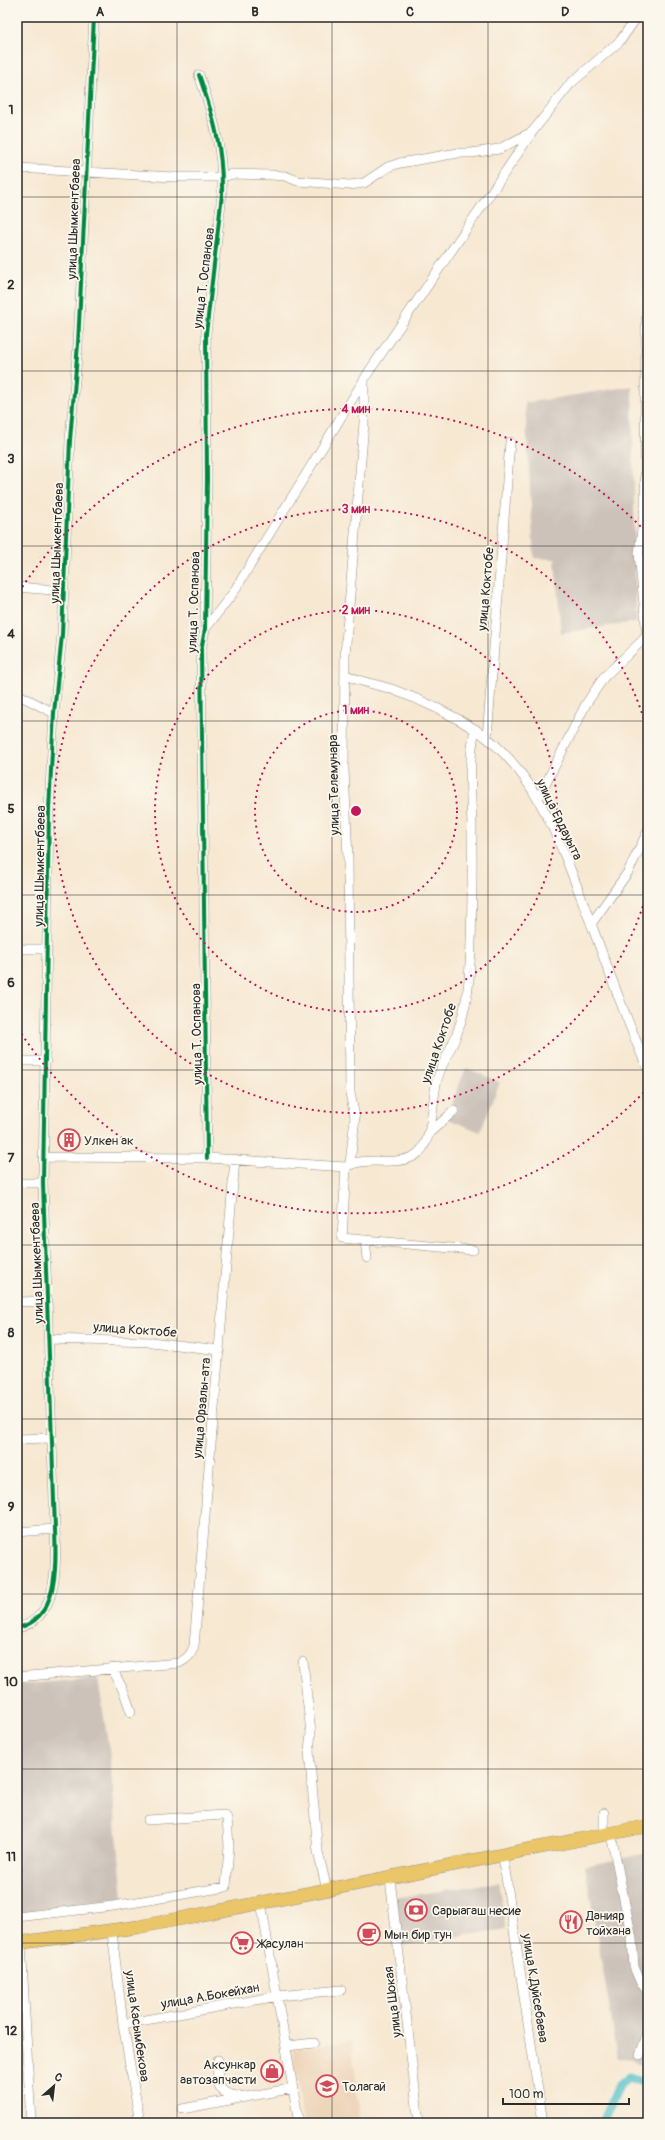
<svg xmlns="http://www.w3.org/2000/svg" width="665" height="2140" font-family="Pangolin,sans-serif">
  <style>
    .built { fill: #eed6bb }
    .industrial { fill: #ccc2b9 }
    .lines { fill: none; stroke-linecap: round; stroke-linejoin: round }
    .canal { stroke: #52bfcb; stroke-width: 9 }
    .minor-casing { stroke: #918a7e; stroke-width: 10 }
    .highway-casing { stroke: #918a7e; stroke-width: 14 }
    .minor { stroke: #fff; stroke-width: 9 }
    .highway { stroke: #eac669; stroke-width: 13 }
    .cycleway-casing { stroke: #fbf7ec; stroke-width: 6 }
    .cycleway { stroke: #00873e; stroke-width: 4 }
    .grid { fill: none; stroke: #2b2b2b; stroke-width: 1; stroke-opacity: 0.55 }
    .ring { fill: none; stroke: #c2185b; stroke-width: 2; stroke-dasharray: 2 4 }
    .labels { text-anchor: middle; stroke-width: 3.5; stroke-linejoin: round; paint-order: stroke }
    .street-label { font-size: 13px; fill: #2b2b2b; stroke: #fbf7ec }
    .poi-label { font-size: 13px; fill: #2b2b2b; stroke: #fbf7ec; text-anchor: start }
    .centre { fill: #c2185b; stroke: #fbf7ec; stroke-width: 2 }
    .ring-label { font-size: 12px; text-anchor: middle; font-weight: bold; fill: #c2185b; stroke: #fbf7ec; stroke-width: 3.5; stroke-linejoin: round; paint-order: stroke }
    .neatline { fill: none; stroke: #2b2b2b; stroke-width: 1.5 }
    .grid-label { font-size: 13px; text-anchor: middle; font-weight: bold; fill: #2b2b2b }
  </style>
  <rect width="100%" height="100%" fill="#fbf7ec"/>
  <filter id="ink" filterUnits="userSpaceOnUse"><feTurbulence type="fractalNoise" baseFrequency=".025" numOctaves="2"/><feDisplacementMap in="SourceGraphic" scale="8" xChannelSelector="R" yChannelSelector="G"/><feConvolveMatrix kernelMatrix="1 2 1 2 8 2 1 2 1" color-interpolation-filters="sRGB"/></filter>
  <filter id="wash" filterUnits="userSpaceOnUse"><feTurbulence type="fractalNoise" baseFrequency=".012" numOctaves="4" result="noise"/><feDisplacementMap in="SourceGraphic" scale="16" xChannelSelector="R" yChannelSelector="G"/><feGaussianBlur stdDeviation="0.9" result="paint"/><feColorMatrix in="noise" values="0 0 0 0 0 0 0 0 0 0 0 0 0 0 0 0 0 1.4 0 .05"/><feComposite in="paint" operator="in"/></filter>
  <g filter="url(#wash)">
    <rect width="100%" height="100%" fill="#f7e8d2"/>
    <!-- built -->
    <path class="built" d="M 352,2041 L 360,2123 L 304,2123 L 292,2049 Z"/>
    <!-- industrial -->
    <path class="industrial" d="M 632,386 L 636,622 L 561,633 L 555,559 L 534,558 L 525,403 Z
      M 466,1068 L 500,1082 L 480,1132 L 446,1118 Z
      M 98,1678 L 109,1750 L 123,1897 L 17,1914 L 17,1685 Z
      M 648,1853 L 648,2070 L 631,2060 L 618,2058 L 585,1866 Z
      M 498,1882 L 506,1929 L 399,1946 L 394,1898 Z"/>
    <g class="lines">
      <!-- canal -->
      <path class="canal" d="M 603,2123 L 619,2085 L 629,2077 L 646,2082 L 648,2084"/>
    </g>
  </g>
  <g filter="url(#ink)">
    <g class="lines">
      <!-- minor casing -->
      <g class="minor-casing">
        <path id="minor" d="M 199,75 C 214,118 223,149 222,194 L 206,334 L 207,478 L 205,629 L 201,651 L 207,1158
          M 17,168 L 173,177 L 223,177 L 232,174 L 271,175 L 285,176 L 298,181 L 350,185 L 364,183 L 388,167 L 400,163 L 458,153 L 471,153 L 499,149 L 532,132
          M 646,319 L 645,506 L 639,553 L 647,635
          M 17,587 L 64,591
          M 205,629 L 233,593 L 370,370 L 533,131 L 570,84 L 620,41 L 637,17
          M 345,674 C 360,683 377,684 394,690 C 421,700 451,714 476,730 C 537,770 562,848 587,913 C 607,965 625,1018 648,1069
          M 17,694 L 54,713
          M 487,738 L 510,442
          M 538,799 L 586,704 L 604,677 L 648,635
          M 591,924 L 628,872 L 648,831
          M 17,949 L 47,949
          M 17,1061 L 46,1061
          M 428,1134 L 454,1111
          M 43,1157 L 207,1158 L 346,1167 C 364,1155 393,1167 414,1156 C 435,1145 431,1101 437,1080 C 441,1065 450,1051 456,1036 C 463,1018 467,999 469,980 C 473,929 472,877 472,826 C 471,793 468,761 475,729
          M 350,1164 L 355,1117 L 350,1093 L 348,859 L 344,769 L 345,655 L 364,423 L 364,381
          M 346,1167 L 342,1238 L 473,1250
          M 17,1183 L 43,1183
          M 365,1240 L 367,1258
          M 17,1302 L 48,1301
          M 49,1339 L 151,1342 L 220,1350
          M 17,1439 L 51,1438
          M 17,1532 L 55,1529
          M 17,1628 C 60,1619 56,1562 55,1529 L 43,1183 L 49,809 L 54,713 L 62,635 L 70,440 L 78,344 L 94,17
          M 303,1662 L 311,1733 L 309,1751 L 318,1852 L 327,1890
          M 112,1668 L 124,1692 L 131,1712
          M 17,1677 L 179,1663 C 187,1659 191,1655 194,1646 L 235,1159
          M 611,1834 L 632,1939 L 634,1967 L 640,1981 L 648,1990
          M 604,1836 L 604,1813
          M 503,1857 L 543,2123
          M 390,1879 L 419,2123
          M 261,1903 L 299,2123
          M 17,1917 L 113,1906 L 226,1887 L 229,1846 L 227,1818 L 224,1815 L 148,1820
          M 112,1932 L 123,2024 L 140,2123
          M 21,1943 L 31,2123
          M 123,2024 L 278,1996 L 341,1990
          M 287,2046 L 314,2043
          M 640,2055 L 648,2032
          M 218,2060 C 217,2080 215,2094 238,2096
          M 182,2109 L 294,2088"/>
      </g>
      <!-- highway casing -->
      <g class="highway-casing">
        <path id="highway" d="M 17,1943 L 138,1927 L 648,1826"/>
      </g>
      <!-- minor -->
      <use href="#minor" class="minor"/>
      <!-- highway -->
      <use href="#highway" class="highway"/>
      <!-- cycleway casing -->
      <g class="cycleway-casing">
        <path id="cycleway" d="M 199,75 C 214,118 223,149 222,194 L 206,334 L 207,478 L 205,629 L 201,651 L 207,1158
          M 17,1628 C 60,1619 56,1562 55,1529 L 43,1183 L 49,809 L 54,713 L 62,635 L 70,440 L 78,344 L 94,17"/>
      </g>
      <!-- cycleway -->
      <use href="#cycleway" class="cycleway"/>
    </g>
  </g>
  <!-- grid -->
  <path class="grid" d="M 177,17 L 177,2123M 332,17 L 332,2123M 488,17 L 488,2123M 17,197 L 648,197M 17,371 L 648,371M 17,546 L 648,546M 17,721 L 648,721M 17,895 L 648,895M 17,1070 L 648,1070M 17,1245 L 648,1245M 17,1419 L 648,1419M 17,1594 L 648,1594M 17,1769 L 648,1769M 17,1943 L 648,1943"/>
  <!-- distance rings -->
  <g class="ring">
    <circle cx="356" cy="811" r="101"/>
    <circle cx="356" cy="811" r="201"/>
    <path d="M648 889A302 302 0 1 1 648 733"/>
    <path d="M648 1088A402 402 0 0 1 19 1030M19 592A402 402 0 0 1 648 534"/>
  </g>
  <!-- icons -->
  <defs>
    <g id="building-ring" transform="scale(1.15)"><circle r="9.5" fill="#fbf7ec" stroke="#d1495b" stroke-width="1.5"/><path d="M-4-6H4V6H1V3H-1V6H-4ZM-2.5-4.3h1.7v1.8h-1.7ZM.8-4.3h1.7v1.8H.8ZM-2.5-1h1.7V.8h-1.7ZM.8-1h1.7V.8H.8Z" fill="#d1495b"/></g>
    <g id="bank-ring" transform="scale(1.15)"><circle r="9.5" fill="#fbf7ec" stroke="#d1495b" stroke-width="1.5"/><path d="M-6-4H6V4H-6ZM0-2.3a2.3 2.3 0 1 0 0 4.6a2.3 2.3 0 1 0 0-4.6Z" fill="#d1495b"/></g>
    <g id="restaurant-ring" transform="scale(1.15)"><circle r="9.5" fill="#fbf7ec" stroke="#d1495b" stroke-width="1.5"/><path d="M-5-6h1v4h1v-4h1v4h1v-4h1v5L-1.5 .5V6h-2V.5L-5-1ZM5-6V6H3V1.5H1.5Q1.5-4 5-6Z" fill="#d1495b"/></g>
    <g id="cafe-ring" transform="scale(1.15)"><circle r="9.5" fill="#fbf7ec" stroke="#d1495b" stroke-width="1.5"/><path d="M-5.5-4.5H6V0H3Q3 3.5 0 3.5H-2.5Q-5.5 3.5-5.5 0ZM3-3.2v2h1.7v-2ZM-6 4.5H4V6H-6Z" fill="#d1495b"/></g>
    <g id="supermarket-ring" transform="scale(1.15)"><circle r="9.5" fill="#fbf7ec" stroke="#d1495b" stroke-width="1.5"/><path d="M-6-5.5h2.5l.6 2H6L4.5 2H-2.5L-4.4-4H-6ZM-1.5 3.2a1.3 1.3 0 1 0 .1 0ZM3 3.2a1.3 1.3 0 1 0 .1 0Z" fill="#d1495b"/></g>
    <g id="shop-ring" transform="scale(1.15)"><circle r="9.5" fill="#fbf7ec" stroke="#d1495b" stroke-width="1.5"/><path d="M-5-2.5h2.3a2.7 3.5 0 0 1 5.4 0H5L5.5 6h-11ZM-1.5-2.5h3a1.5 2.3 0 0 0-3 0Z" fill="#d1495b"/></g>
    <g id="school-ring" transform="scale(1.15)"><circle r="9.5" fill="#fbf7ec" stroke="#d1495b" stroke-width="1.5"/><path d="M0-5L7-2L0 1L-7-2ZM-4 1L0 2.5L4 1V4Q0 6-4 4Z" fill="#d1495b"/></g>
  </defs>
  <g fill-rule="evenodd">
    <use href="#building-ring" x="69" y="1140"/>
    <use href="#bank-ring" x="416" y="1910"/>
    <use href="#restaurant-ring" x="571" y="1922"/>
    <use href="#cafe-ring" x="369" y="1934"/>
    <use href="#supermarket-ring" x="242" y="1943"/>
    <use href="#shop-ring" x="272" y="2071"/>
    <use href="#school-ring" x="327" y="2086"/>
  </g>
  <g class="labels">
    <!-- street labels -->
    <g class="street-label">
      <text transform="translate(73 219) rotate(-88)" y="5">улица Шымкентбаева</text>
      <text transform="translate(203 278) rotate(-83)" y="5">улица Т. Оспанова</text>
      <text transform="translate(56 543) rotate(-88)" y="5">улица Шымкентбаева</text>
      <text transform="translate(485 589) rotate(-85)" y="5">улица Коктобе</text>
      <text transform="translate(193 602) rotate(-88)" y="5">улица Т. Оспанова</text>
      <text transform="translate(333 785) rotate(-91)" y="5">улица Телемунара</text>
      <text transform="translate(560 819) rotate(64)" y="5">улица Ердауыта</text>
      <text transform="translate(39 866) rotate(-89)" y="5">улица Шымкентбаева</text>
      <text transform="translate(196 1034) rotate(-91)" y="5">улица Т. Оспанова</text>
      <text transform="translate(438 1043) rotate(-71)" y="5">улица Коктобе</text>
      <text transform="translate(36 1263) rotate(-92)" y="5">улица Шымкентбаева</text>
      <text transform="translate(135 1329) rotate(4)" y="5">улица Коктобе</text>
      <text transform="translate(201 1408) rotate(-85)" y="5">улица Орзалы-ата</text>
      <text transform="translate(536 1988) rotate(81)" y="5">улица К.Дуйсебаева</text>
      <text transform="translate(210 1995) rotate(-10)" y="5">улица А.Бокейхан</text>
      <text transform="translate(392 2002) rotate(-97)" y="5">улица Шокая</text>
      <text transform="translate(138 2026) rotate(82)" y="5">улица Касымбекова</text>
    </g>
    <!-- poi labels -->
    <g class="poi-label">
      <text x="84" y="1145">Улкен ак</text>
      <text x="432" y="1915">Сарыагаш несие</text>
      <text x="586" y="1920">Данияр<tspan x="586" dy="15">тойхана</tspan></text>
      <text x="384" y="1939">Мын бир тун</text>
      <text x="258" y="1948">Жасулан</text>
      <text x="256" y="2069" text-anchor="end">Аксункар<tspan x="256" dy="15">автозапчасти</tspan></text>
      <text x="342" y="2091">Толагай</text>
    </g>
  </g>
  <circle cx="356" cy="811" r="6" class="centre"/>
  <g class="ring-label">
    <text x="356" y="413">4 мин</text>
    <text x="356" y="513">3 мин</text>
    <text x="356" y="614">2 мин</text>
    <text x="356" y="714">1 мин</text>
  </g>
  <!-- margin -->
  <rect width="665" height="2140" fill="none" stroke="#fbf7ec" stroke-width="44"/>
  <!-- north arrow -->
  <g transform="translate(54 2086) rotate(28)" stroke="#fbf7ec" stroke-width="3" paint-order="stroke">
  <path d="M0-3L7 15L0 10L-7 15Z" fill="#2b2b2b"/>
  <text y="-6" font-size="11" font-weight="bold" text-anchor="middle" fill="#2b2b2b">С</text>
  </g>
  <!-- scale -->
  <path d="M503 2098v6h126v-6" fill="none" stroke="#2b2b2b" stroke-width="2"/>
  <text x="509" y="2098" font-size="12" fill="#2b2b2b" stroke="#fbf7ec" stroke-width="3" paint-order="stroke">100 m</text>
  <rect x="22" y="22" width="621" height="2096" class="neatline"/>
  <g class="grid-label">
    <text x="100" y="16">A</text>
    <text x="255" y="16">B</text>
    <text x="410" y="16">C</text>
    <text x="565" y="16">D</text>
    <text x="11" y="114">1</text>
    <text x="11" y="289">2</text>
    <text x="11" y="463">3</text>
    <text x="11" y="638">4</text>
    <text x="11" y="813">5</text>
    <text x="11" y="987">6</text>
    <text x="11" y="1162">7</text>
    <text x="11" y="1337">8</text>
    <text x="11" y="1511">9</text>
    <text x="11" y="1686">10</text>
    <text x="11" y="1861">11</text>
    <text x="11" y="2035">12</text>
  </g>
</svg>
